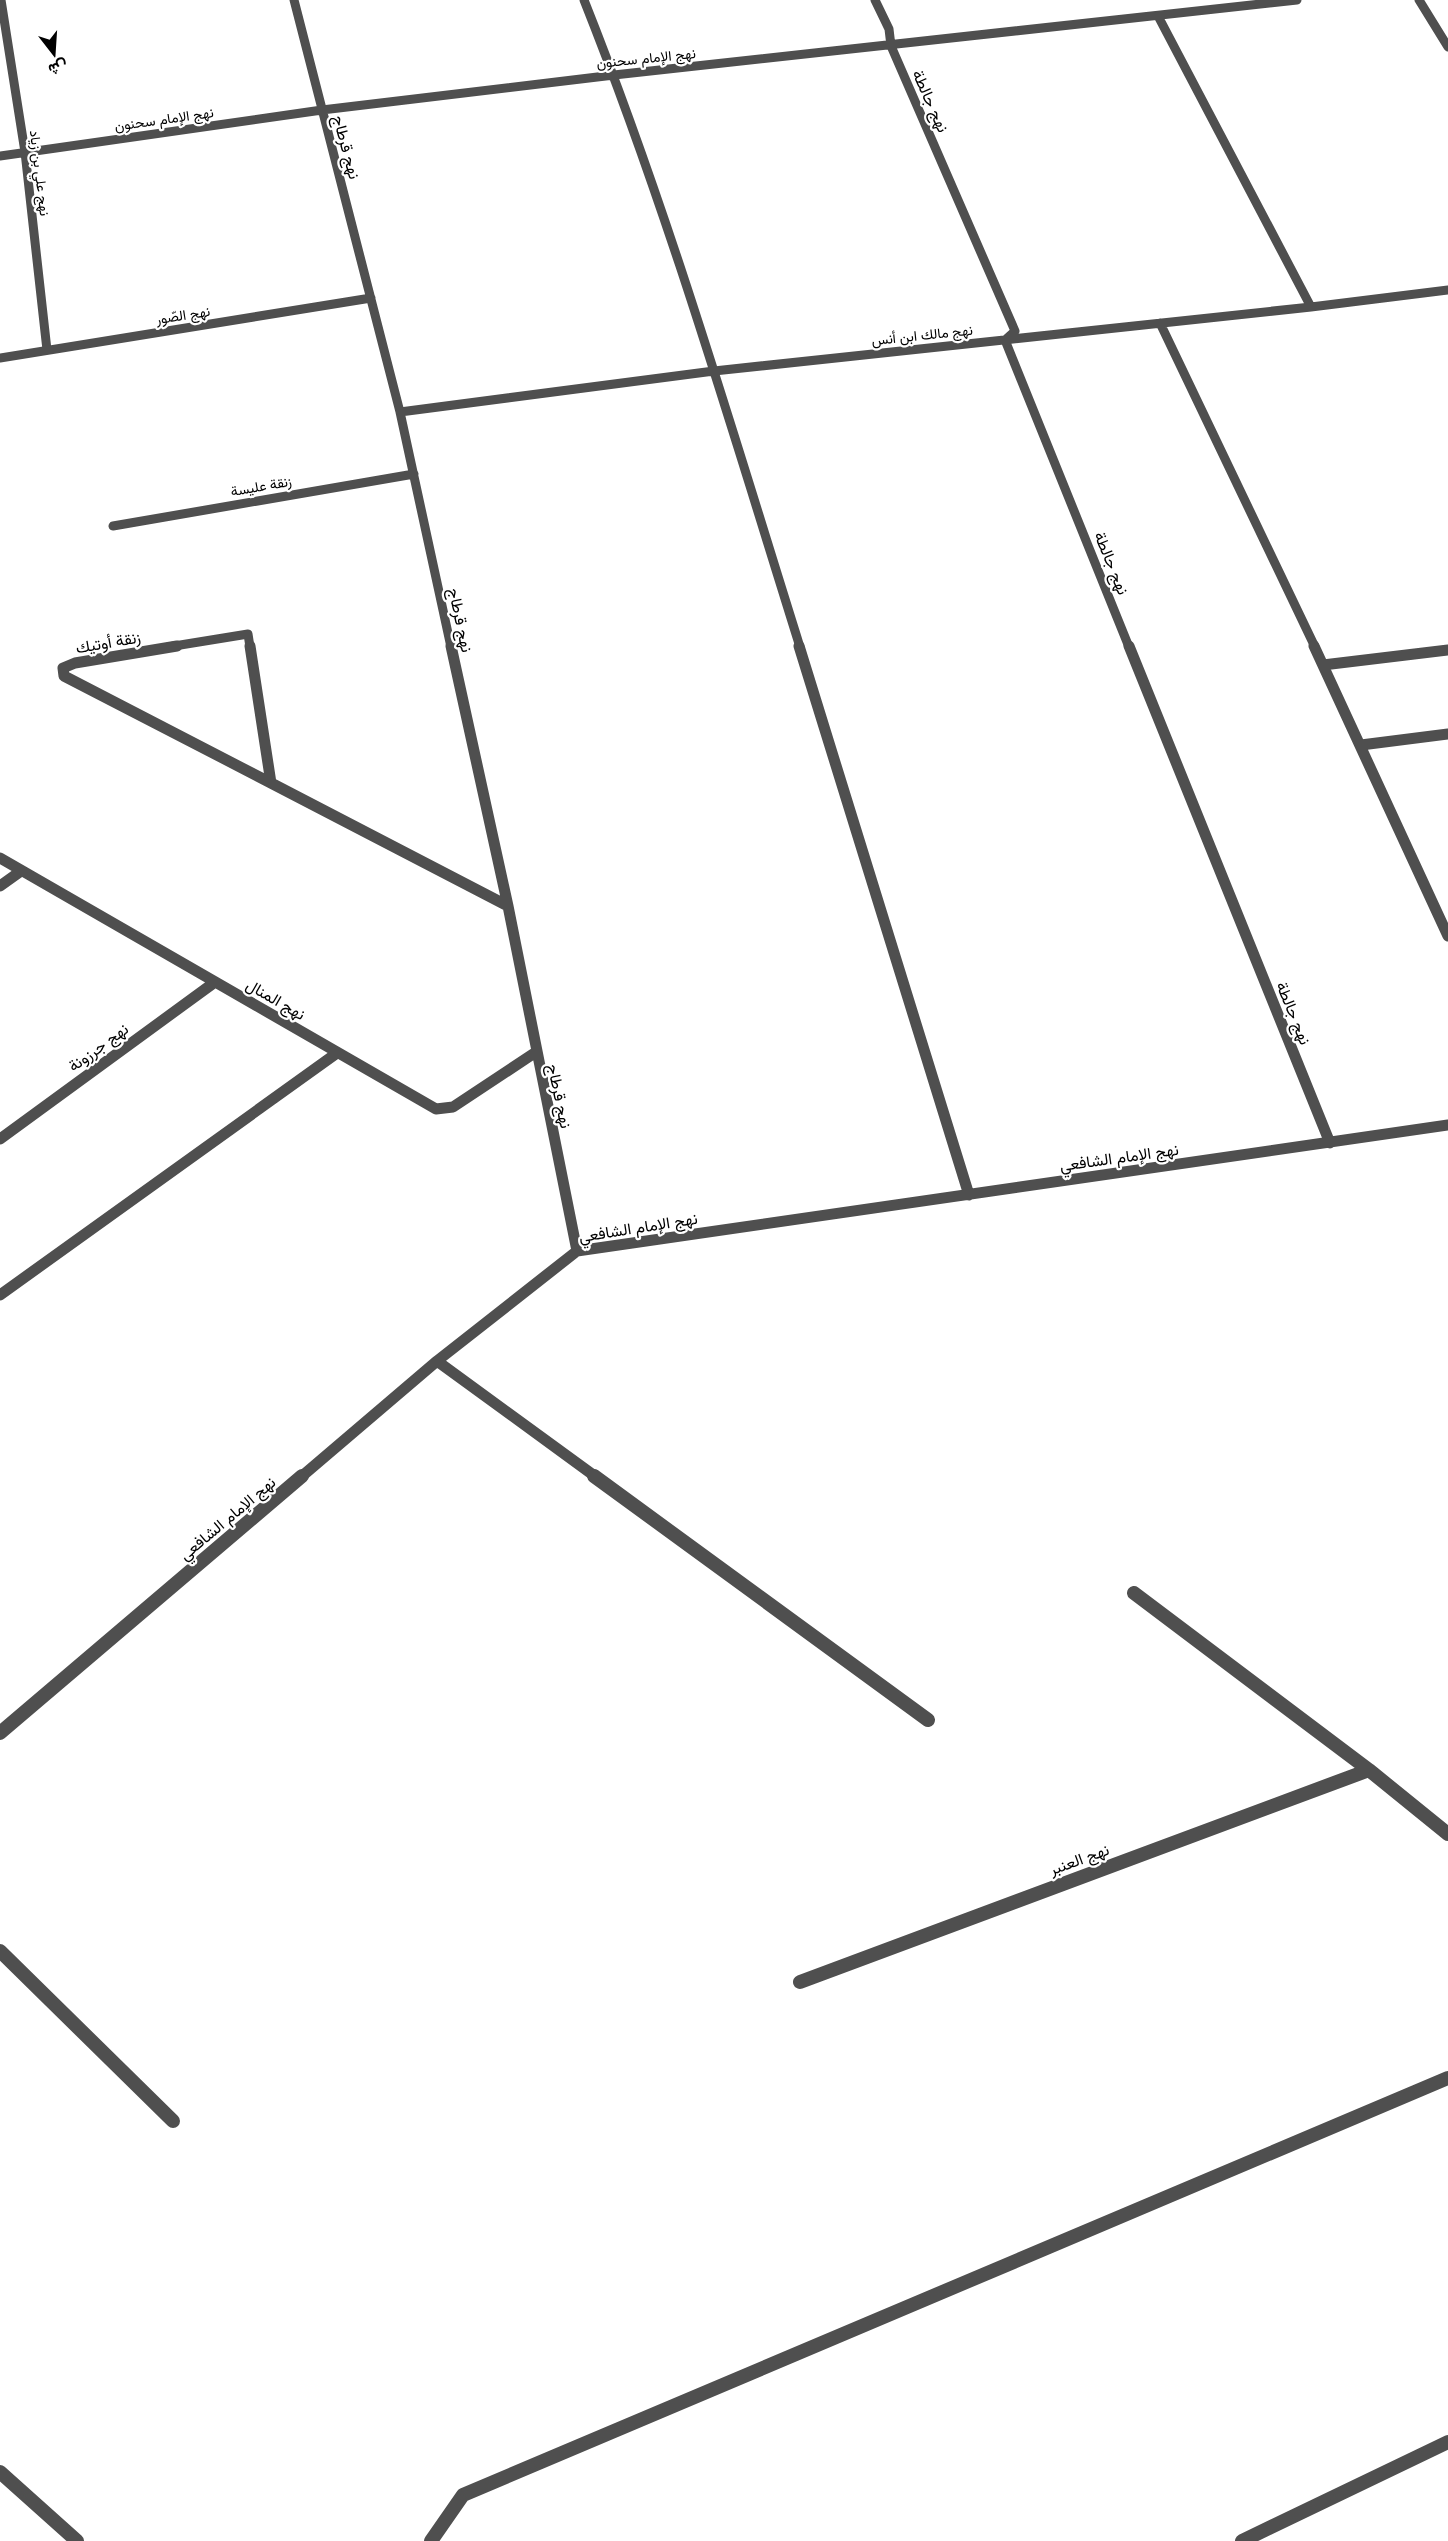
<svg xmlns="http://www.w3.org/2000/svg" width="1448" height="2541" font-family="Poppins,Vazirmatn,sans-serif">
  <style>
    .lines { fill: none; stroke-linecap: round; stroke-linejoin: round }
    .minor-far2 { stroke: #4f4f4f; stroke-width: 9 }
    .minor-far1 { stroke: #4f4f4f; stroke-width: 11 }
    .minor { stroke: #4f4f4f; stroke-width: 14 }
    .labels { text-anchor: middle; stroke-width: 4.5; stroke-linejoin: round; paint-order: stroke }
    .far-street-label { font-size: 14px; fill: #000; stroke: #fff }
    .street-label { font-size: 16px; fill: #000; stroke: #fff }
  </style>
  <rect width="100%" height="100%" fill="#fff"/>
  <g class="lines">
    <!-- minor-far2 -->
    <path class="minor-far2" d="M 1,0 L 25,152 L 47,350
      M 294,0 L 400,412 L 451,647
      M 584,0 C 668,211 732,430 800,647
      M 875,0 L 889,29 L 891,46 L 1015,331 L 1005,340 L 1129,647
      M 1419,0 L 1448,47
      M 1158,16 L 1311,307
      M 0,156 L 322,110 L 614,75 L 1297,0
      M 1160,323 L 1315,647
      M 0,358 L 371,298
      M 400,412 L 714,371 L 1311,307 L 1448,290
      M 113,526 L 414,474
      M 168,647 L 248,634 L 250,647"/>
    <!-- minor-far1 -->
    <path class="minor-far1" d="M 177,646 L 75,663 L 63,668 L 64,676 L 271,783
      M 250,646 L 271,783
      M 451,646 L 508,906 L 577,1251
      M 799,646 L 969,1195
      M 1129,646 L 1330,1143
      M 1314,646 L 1448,936
      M 1323,665 L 1448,650
      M 1361,745 L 1448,734
      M 271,783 L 508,906
      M 0,858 L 436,1109 L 453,1107 L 536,1052
      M 0,886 L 21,871
      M 0,1139 L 215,982
      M 0,1295 L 337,1053
      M 437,1361 L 596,1477
      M 301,1477 L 437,1361 L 577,1251 L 1448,1125"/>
    <!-- minor -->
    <path class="minor" d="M 594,1476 L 928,1720
      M 1134,1593 L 1369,1770 L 1448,1834
      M 0,1733 L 302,1476
      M 0,1951 L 173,2121
      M 800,1982 L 1369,1770
      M 0,2472 L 77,2541
      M 431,2541 L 463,2495 L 1448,2078
      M 1242,2541 L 1448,2442"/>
  </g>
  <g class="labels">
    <!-- far-street labels -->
    <g class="far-street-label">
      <text transform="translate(646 58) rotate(-6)" y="5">نهج الإمام سحنون</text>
      <text transform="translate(164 119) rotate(-8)" y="5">نهج الإمام سحنون</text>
      <text transform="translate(40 173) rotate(83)" y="5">نهج علي بن زياد</text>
      <text transform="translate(183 315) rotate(-9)" y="5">نهج الصّور</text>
      <text transform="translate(922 335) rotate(-6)" y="5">نهج مالك ابن أنس</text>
      <text transform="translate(261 486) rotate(-10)" y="5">زنقة عليسة</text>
    </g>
    <!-- street labels -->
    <g class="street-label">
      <text transform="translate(931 101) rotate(66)" y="6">نهج جالطة</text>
      <text transform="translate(347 147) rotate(75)" y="6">نهج قرطاج</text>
      <text transform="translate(1112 563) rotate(68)" y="6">نهج جالطة</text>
      <text transform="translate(461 620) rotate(78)" y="6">نهج قرطاج</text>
      <text transform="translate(108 642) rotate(-10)" y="6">زنقة أوتيك</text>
      <text transform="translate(276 999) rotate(30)" y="6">نهج المنال</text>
      <text transform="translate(1294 1013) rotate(68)" y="6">نهج جالطة</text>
      <text transform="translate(98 1047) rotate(-36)" y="6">نهج جرزونة</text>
      <text transform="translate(560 1096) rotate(78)" y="6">نهج قرطاج</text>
      <text transform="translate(1119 1157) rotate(-8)" y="6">نهج الإمام الشافعي</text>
      <text transform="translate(638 1227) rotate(-9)" y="6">نهج الإمام الشافعي</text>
      <text transform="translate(227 1518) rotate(-40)" y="6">نهج الإمام الشافعي</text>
      <text transform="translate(1079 1859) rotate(-20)" y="6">نهج العنبر</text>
    </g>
  </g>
  <!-- north arrow -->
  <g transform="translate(54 54) rotate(163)" stroke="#ffffff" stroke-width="4.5" paint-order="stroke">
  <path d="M0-4.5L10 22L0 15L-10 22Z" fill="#000000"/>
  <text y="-9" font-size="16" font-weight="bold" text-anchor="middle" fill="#000000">ش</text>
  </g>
</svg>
